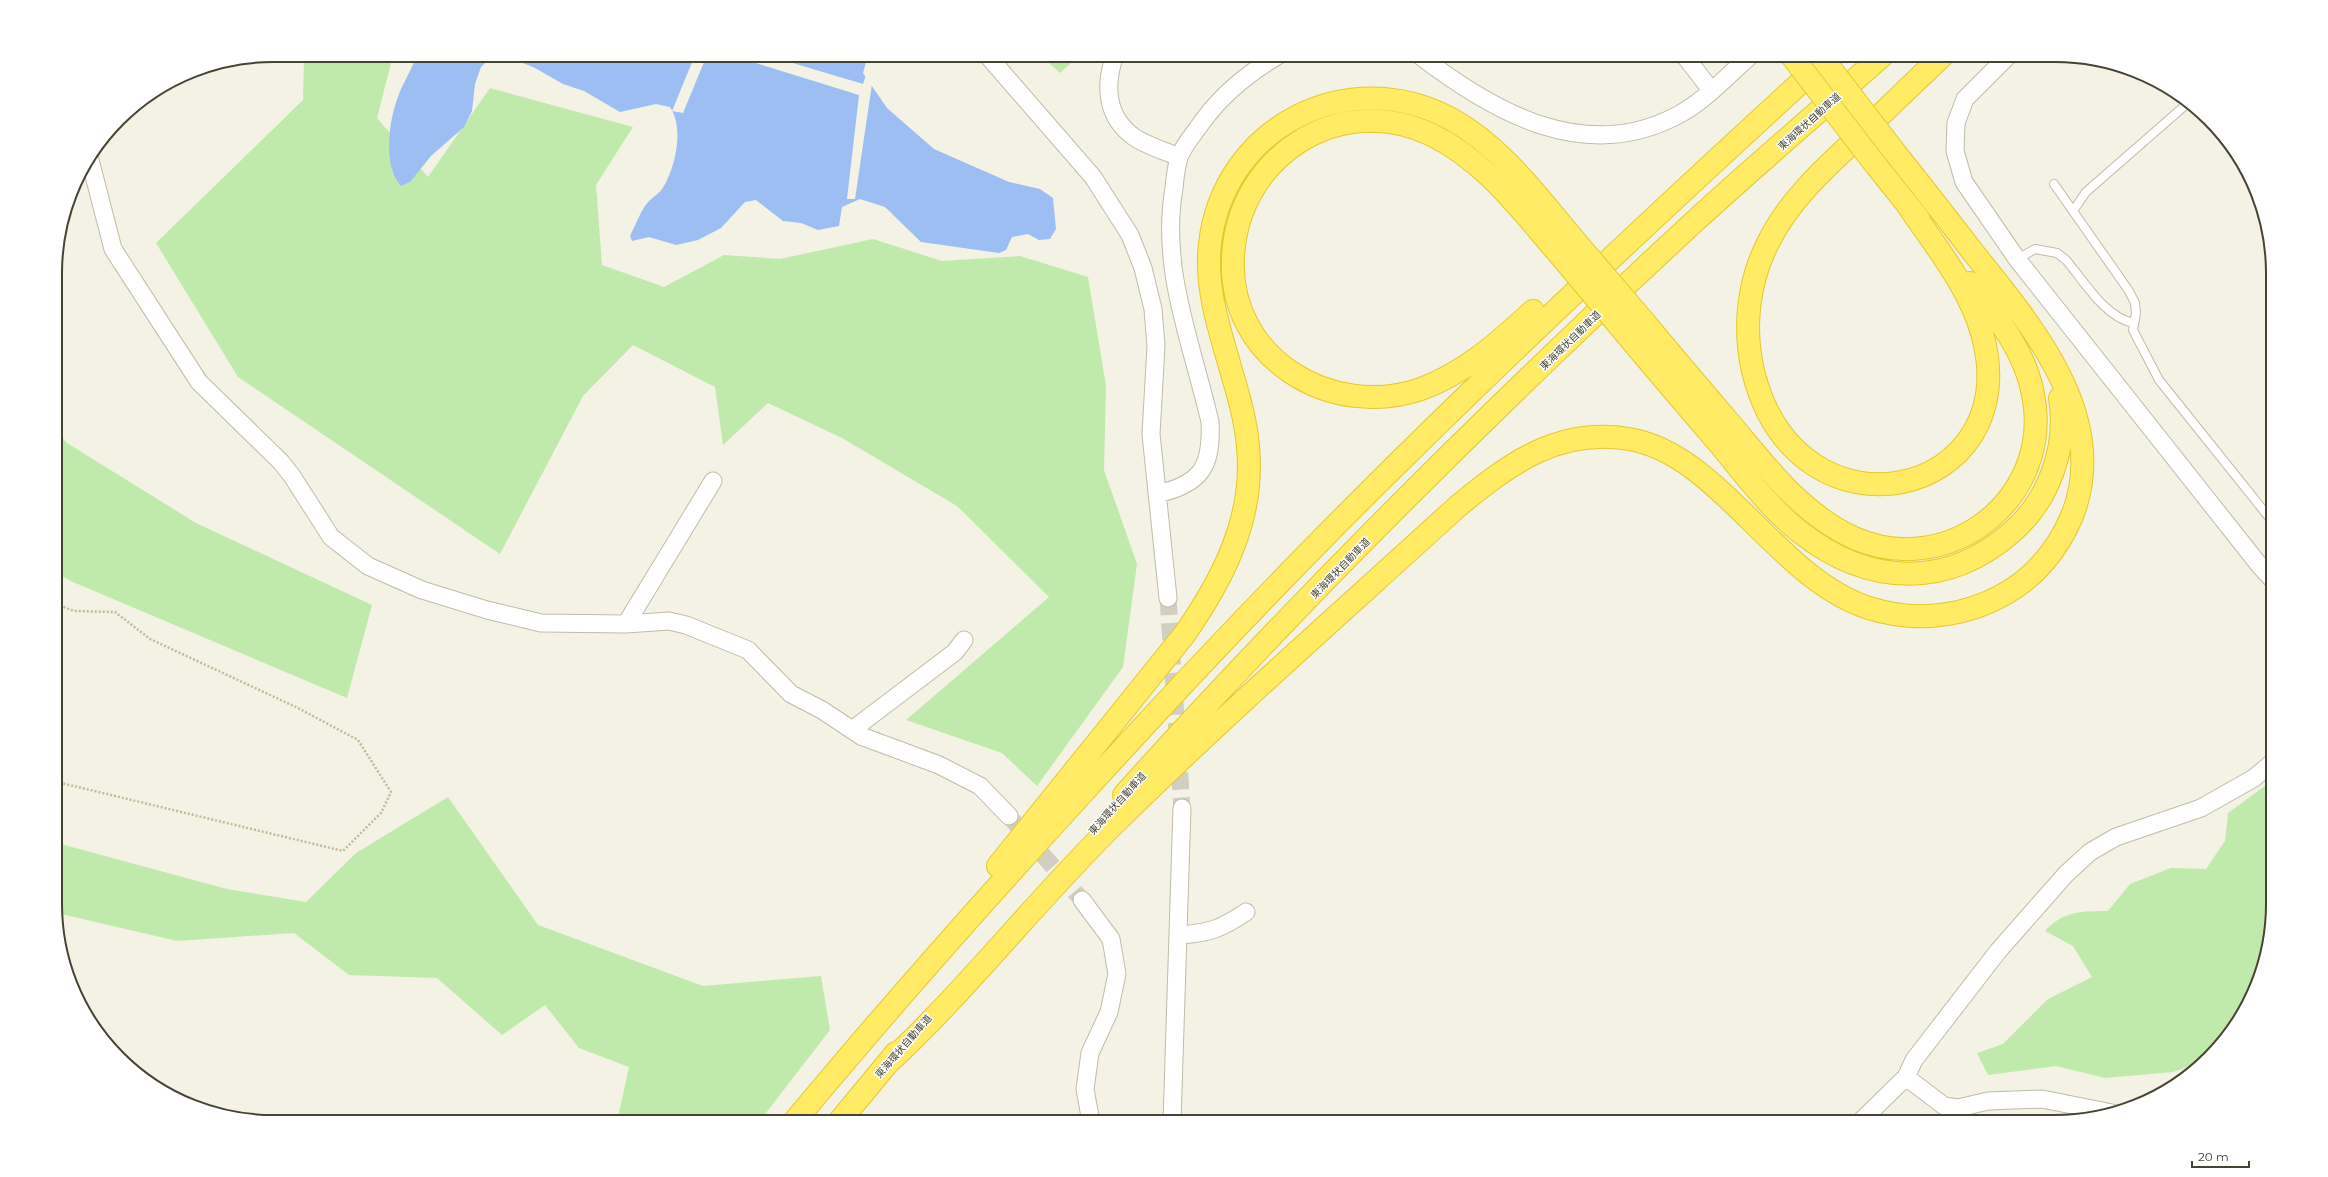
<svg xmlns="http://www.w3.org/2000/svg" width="2328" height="1177" font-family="Montserrat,'Noto Sans JP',sans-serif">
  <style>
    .green { fill: #c0eaab }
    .water { fill: #9dbef3 }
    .pier { fill: #f3f2e5 }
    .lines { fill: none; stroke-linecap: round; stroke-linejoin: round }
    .minor-tunnel { stroke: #d0cfc2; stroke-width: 17; stroke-dasharray: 17 8; stroke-linecap: butt }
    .service-casing { stroke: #bfbca7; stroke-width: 10 }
    .minor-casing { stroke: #bfbca7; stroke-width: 19 }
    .motorway-casing { stroke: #e4c72d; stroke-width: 24 }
    .path { stroke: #c1bb97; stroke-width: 2.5; stroke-dasharray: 2 2; stroke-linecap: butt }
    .service { stroke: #fff; stroke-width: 8 }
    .minor { stroke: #fff; stroke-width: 17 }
    .motorway { stroke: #ffec64; stroke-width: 22 }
    .motorway-bridge-casing { stroke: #e4c72d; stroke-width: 24; stroke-linecap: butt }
    .motorway-bridge { stroke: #ffec64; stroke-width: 22 }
    .labels { text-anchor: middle; stroke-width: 3; stroke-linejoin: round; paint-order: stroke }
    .street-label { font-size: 10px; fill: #464334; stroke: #fff }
    .rim { fill: none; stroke: #464334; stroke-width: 2 }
  </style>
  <rect width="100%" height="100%" fill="#f3f2e5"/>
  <!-- green -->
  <path class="green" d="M 304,55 L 393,55 L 377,118 L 428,177 L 490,88 L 633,127 L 596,185 L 602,265 L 664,287 L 724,255 L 780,259 L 873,239 L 942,261 L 1020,256 L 1088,277 L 1106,386 L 1104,470 L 1137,564 L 1123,667 L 1037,786 L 1002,753 L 906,720 L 1049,597 L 957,506 L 842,438 L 768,403 L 723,445 L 715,387 L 633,345 L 583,396 L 500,554 L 238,377 L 156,243 L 303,100 Z
    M 1040,55 L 1080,55 L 1060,73 Z
    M 56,430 L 67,443 L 196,523 L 372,605 L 347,698 L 73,582 L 56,573 Z
    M 2273,780 L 2273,905 L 2266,960 L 2251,1000 L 2219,1048 L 2204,1061 L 2173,1072 L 2105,1078 L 2056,1066 L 1988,1075 L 1977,1053 L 2003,1044 L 2048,999 L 2092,977 L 2073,946 L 2045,931 C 2063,911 2082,911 2108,911 L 2130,884 L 2171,868 L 2206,869 L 2225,841 L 2228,813 Z
    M 448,797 L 538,925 L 703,986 L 821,976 L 830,1030 L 759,1122 L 617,1122 L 629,1067 L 579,1048 L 545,1005 L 502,1035 L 437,978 L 349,975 L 294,933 L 177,941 L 57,913 L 57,843 L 227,889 L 306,902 L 356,853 Z"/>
  <!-- water -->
  <path class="water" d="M 417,55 L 868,55 L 863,73 L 887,108 L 934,149 L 1009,182 L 1040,189 L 1053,198 L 1056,229 L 1050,239 L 1039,240 L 1028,234 L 1012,237 L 1006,250 L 999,253 L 921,242 L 885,207 L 860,199 L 842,207 L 839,226 L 818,230 L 801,223 L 783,221 L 756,200 L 745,202 L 721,228 L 698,240 L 676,245 L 649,237 L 632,241 L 630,236 C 635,226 639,215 645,206 C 650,198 660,194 664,186 C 676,165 684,128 670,107 L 656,104 L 620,112 L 584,91 L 563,84 L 535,68 L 506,56 L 489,59 L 481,67 L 475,84 L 472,111 L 464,127 L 431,156 L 410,182 L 401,186 C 382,166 389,118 399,94 C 404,81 412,69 417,55 Z"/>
  <!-- pier -->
  <path class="pier" d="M 695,55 L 707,55 L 683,113 L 672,111 Z
    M 730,55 L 766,55 L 863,84 L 866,75 L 872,84 L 855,199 L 847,199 L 859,95 Z"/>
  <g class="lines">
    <!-- minor-tunnel -->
    <path class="minor-tunnel" d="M 1168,598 L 1182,808
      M 1009,816 L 1082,900"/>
    <!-- service casing -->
    <g class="service-casing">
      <path id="service" d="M 2054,184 L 2129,291 L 2135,303 L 2136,313 L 2133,330 L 2159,380 L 2272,521
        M 2073,211 L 2086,192 L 2189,102
        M 2017,259 L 2035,249 L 2057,253 L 2066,260 C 2084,281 2105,318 2134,323"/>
    </g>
    <!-- minor casing -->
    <g class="minor-casing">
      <path id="minor" d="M 987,55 L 1093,177 L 1130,235 L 1143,268 L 1153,309 L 1156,346 L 1151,434 L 1168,598
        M 1115,55 C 1104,85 1106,117 1134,137 C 1147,146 1165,151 1179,157
        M 1419,55 C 1493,112 1585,165 1678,115 C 1705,101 1728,75 1751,55
        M 1684,55 L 1711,90
        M 2009,55 L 1965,99 L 1956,123 L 1955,151 L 1964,182 L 2017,259 L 2260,566 L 2272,579
        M 90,160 L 113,249 L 199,382 L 281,462 L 292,476 L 331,537 L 368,566 L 422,590 L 487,610 L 541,623 L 626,624 L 669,621 L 686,625 L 748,650 L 791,694 L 822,710 L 861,736 L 939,765 L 980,786 L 1009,816
        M 1157,494 C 1202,484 1212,466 1210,422 C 1192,343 1160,269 1174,188 C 1175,178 1176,167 1179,158 C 1183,145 1195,133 1202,122 C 1223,93 1248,73 1279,55
        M 626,624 L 713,481
        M 852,730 L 955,652 L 964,640
        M 1082,900 L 1111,939 L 1117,974 L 1109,1012 L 1090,1053 L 1085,1089 L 1091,1122
        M 1180,935 C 1209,933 1221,929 1246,912
        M 1906,1077 L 1944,1106 L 1958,1108 L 1988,1101 L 2042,1099 L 2112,1113
        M 1172,1122 L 1182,808
        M 1860,1122 L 1906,1077 L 1914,1060 L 1999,950 L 2066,874 L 2090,852 L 2116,837 L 2201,808 L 2254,778 L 2273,762"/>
    </g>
    <!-- motorway casing -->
    <g class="motorway-casing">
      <path id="motorway" d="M 1875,164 L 1919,219
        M 1909,207 C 1936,247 1969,287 1982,333 C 2029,499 1797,552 1753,371 C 1743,327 1748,280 1770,239 C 1790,200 1823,170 1855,140 C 1884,111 1914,83 1943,55
        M 1533,311 C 1499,342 1465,373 1421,389 C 1331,420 1228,358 1233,258 C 1237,157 1339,90 1432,135 C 1483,160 1518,206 1554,248
        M 1645,323 C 1674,358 1704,393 1733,427 C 1768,469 1803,515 1854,538 C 1950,580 2054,497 2033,394 C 2025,351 1997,317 1970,283
        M 1627,335 C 1657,371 1687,406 1717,441 C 1743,472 1768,507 1800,532 C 1867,585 1946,590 2012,532 C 2049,500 2068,447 2060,398
        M 1124,795 C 1303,596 1499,402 1695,221 C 1757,164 1821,110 1883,55
        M 998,866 L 1184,635 C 1223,579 1255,518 1248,447 C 1246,419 1237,391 1229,363 C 1218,325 1205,284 1210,244 C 1223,127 1348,63 1451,119 C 1500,146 1535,193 1570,235
        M 887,1064 C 969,988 1038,898 1118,820 C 1228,712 1343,611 1457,507 C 1509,464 1558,427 1629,439 C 1720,454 1776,578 1869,608 C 1922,625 1980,615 2024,581 C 2045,564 2061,542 2072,516 C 2111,419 2033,327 1976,256 C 1949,221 1921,185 1893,150
        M 794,1122 C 886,1011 981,904 1078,798 C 1176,690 1276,584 1380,481 C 1524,338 1672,200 1822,63
        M 839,1122 L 896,1053"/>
    </g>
    <!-- path -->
    <path class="path" d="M 56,604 L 74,611 L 115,612 L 150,639 L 298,708 L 358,740 L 391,792 L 381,813 L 343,851 L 57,782"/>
    <!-- service -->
    <use href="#service" class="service"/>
    <!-- minor -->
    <use href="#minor" class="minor"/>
    <!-- motorway -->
    <use href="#motorway" class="motorway"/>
    <!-- motorway-bridge casing -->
    <g class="motorway-bridge-casing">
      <path id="motorway-bridge" d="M 1791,55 L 1875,164
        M 1820,55 L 1893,150
        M 1570,235 L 1645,323
        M 1554,248 L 1627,335"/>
    </g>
    <!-- motorway-bridge -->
    <use href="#motorway-bridge" class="motorway-bridge"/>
  </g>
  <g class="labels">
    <!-- street labels -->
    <g class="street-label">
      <text transform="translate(1809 121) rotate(-42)" y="4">東海環状自動車道</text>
      <text transform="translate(1570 340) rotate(-44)" y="4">東海環状自動車道</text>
      <text transform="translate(1340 568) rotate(-46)" y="4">東海環状自動車道</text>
      <text transform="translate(1117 803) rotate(-48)" y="4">東海環状自動車道</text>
      <text transform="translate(903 1046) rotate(-49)" y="4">東海環状自動車道</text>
    </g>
  </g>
  <!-- crop -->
  <path d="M0 0H2328V1177H0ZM273 62H2055A211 211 0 0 1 2266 273V904A211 211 0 0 1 2055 1115H273A211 211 0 0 1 62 904V273A211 211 0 0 1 273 62Z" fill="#fff" fill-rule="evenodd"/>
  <path class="rim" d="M273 62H2055A211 211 0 0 1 2266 273V904A211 211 0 0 1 2055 1115H273A211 211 0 0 1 62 904V273A211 211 0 0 1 273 62Z"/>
  <!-- scale -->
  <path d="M2192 1161v6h57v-6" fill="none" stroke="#464334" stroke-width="2"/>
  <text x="2198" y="1161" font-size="12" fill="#464334" stroke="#ffffff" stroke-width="3" paint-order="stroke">20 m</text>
</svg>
